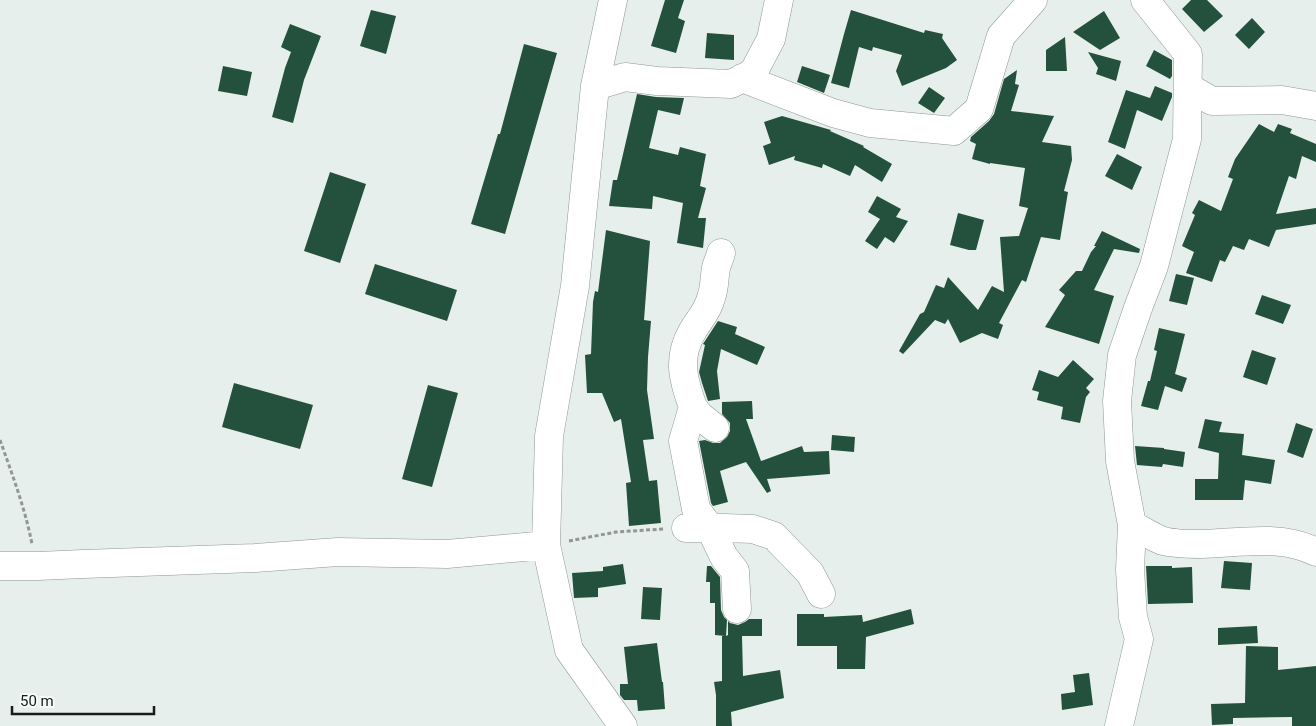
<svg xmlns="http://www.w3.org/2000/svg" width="1316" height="726" font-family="Roboto,sans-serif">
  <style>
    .building { fill: #24503e }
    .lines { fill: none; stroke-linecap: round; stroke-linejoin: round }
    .minor-casing { stroke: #8f9793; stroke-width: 29 }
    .path { stroke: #909794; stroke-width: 3; stroke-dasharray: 4 2.5; stroke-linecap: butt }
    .minor { stroke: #fff; stroke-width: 28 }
  </style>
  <rect width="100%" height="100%" fill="#e6efeb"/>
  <!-- building -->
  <path class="building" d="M 665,0 L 684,0 L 678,18 L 685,21 L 676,53 L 651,46 Z
    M 1191,0 L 1207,0 L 1223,16 L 1204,32 L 1182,9 Z
    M 371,10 L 396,16 L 386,54 L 360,46 Z
    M 851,10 L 924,33 L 925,30 L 943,34 L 942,38 L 957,60 L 946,68 L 902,86 L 896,71 L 902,55 L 873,47 L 872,51 L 859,47 L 849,88 L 831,83 L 844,34 Z
    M 1104,11 L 1120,38 L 1100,50 L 1073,32 Z
    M 1252,18 L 1265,32 L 1249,49 L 1235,35 Z
    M 290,24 L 321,36 L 304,80 L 293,123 L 272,117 L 285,68 L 291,52 L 281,47 Z
    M 707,33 L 734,35 L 734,60 L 705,58 Z
    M 1065,37 L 1067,71 L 1046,71 L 1046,50 Z
    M 524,44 L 557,53 L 505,234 L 471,224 L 498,134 L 500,134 Z
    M 1154,50 L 1172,60 L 1172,76 L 1170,79 L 1146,66 Z
    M 1088,52 L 1121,61 L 1116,81 L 1096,74 L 1098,68 Z
    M 223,66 L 252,72 L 247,96 L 218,91 Z
    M 802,66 L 830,75 L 824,93 L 797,82 Z
    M 1017,70 L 1015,84 L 1019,85 L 1011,111 L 1054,116 L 1042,142 L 1071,146 L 1072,160 L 1064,191 L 1068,192 L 1060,240 L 1041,237 L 1026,282 L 1022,280 L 999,323 L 1003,325 L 998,339 L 982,333 L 960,343 L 948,319 L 945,324 L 935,320 L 903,354 L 899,351 L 920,314 L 924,312 L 936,285 L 944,288 L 948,277 L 978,310 L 992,286 L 1004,292 L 1000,237 L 1019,236 L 1028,208 L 1019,206 L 1025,168 L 990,163 L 990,164 L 972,159 L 976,144 L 970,141 L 971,137 L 989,121 L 994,114 L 1004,79 Z
    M 1155,86 L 1172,93 L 1172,97 L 1162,121 L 1137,110 L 1125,149 L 1108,142 L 1126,90 L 1150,98 Z
    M 929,87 L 945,98 L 934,113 L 918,103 Z
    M 637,94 L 656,97 L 684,98 L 680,115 L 658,110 L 649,148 L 678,155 L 680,147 L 706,154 L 700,186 L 706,188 L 698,218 L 706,218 L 703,248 L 677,243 L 683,203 L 653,196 L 652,209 L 609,206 L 613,180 L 617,180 Z
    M 782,116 L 831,130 L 830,131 L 864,146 L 863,147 L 892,164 L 882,182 L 855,165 L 850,176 L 823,164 L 822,168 L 794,160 L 795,156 L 769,165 L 763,146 L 771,143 L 764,122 Z
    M 1259,124 L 1274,132 L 1278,124 L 1292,129 L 1290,133 L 1316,144 L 1316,162 L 1302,156 L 1296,179 L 1289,176 L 1276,214 L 1316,208 L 1316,224 L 1276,230 L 1269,247 L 1249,239 L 1244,250 L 1233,246 L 1225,262 L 1220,260 L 1212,282 L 1186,273 L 1194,252 L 1182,246 L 1195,215 L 1192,213 L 1199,200 L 1221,211 L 1233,179 L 1228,177 L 1235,159 Z
    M 1117,154 L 1142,167 L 1132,190 L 1105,176 Z
    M 330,172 L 366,184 L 340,263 L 304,251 Z
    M 877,196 L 901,209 L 896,217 L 908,221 L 894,243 L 885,237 L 877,249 L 865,241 L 880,219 L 868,212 Z
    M 958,213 L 984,220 L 976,250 L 969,250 L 950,245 Z
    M 606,230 L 650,241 L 644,320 L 651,321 L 648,357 L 647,390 L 654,439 L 643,440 L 649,481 L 657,480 L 661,523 L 629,526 L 626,483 L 631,482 L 621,419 L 614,422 L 602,393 L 587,393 L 585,355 L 591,354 L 593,302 L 595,291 L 598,292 Z
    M 1102,231 L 1140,249 L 1139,253 L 1114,249 L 1094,290 L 1114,296 L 1099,344 L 1045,327 L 1065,295 L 1059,290 L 1076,271 L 1082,271 L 1091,252 L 1096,246 L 1094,246 Z
    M 375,264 L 457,290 L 447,321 L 365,294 Z
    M 1176,274 L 1194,278 L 1187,305 L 1169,301 Z
    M 1262,295 L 1291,305 L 1283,324 L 1255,314 Z
    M 718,321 L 737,327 L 735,334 L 765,347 L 757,365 L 721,349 L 717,371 L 720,399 L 708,401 L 702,383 L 699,372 L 705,345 L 703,344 Z
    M 1159,328 L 1185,334 L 1175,374 L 1187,378 L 1182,392 L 1165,386 L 1158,410 L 1141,406 L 1148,381 L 1150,381 L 1157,351 L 1154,350 Z
    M 1252,350 L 1276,358 L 1267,385 L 1243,377 Z
    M 1073,360 L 1094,379 L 1086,388 L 1090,392 L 1086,397 L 1080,423 L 1061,419 L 1063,407 L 1037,400 L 1039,392 L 1032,390 L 1039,370 L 1058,377 Z
    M 234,383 L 313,405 L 300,449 L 222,427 Z
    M 428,385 L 458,393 L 432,487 L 402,479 Z
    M 752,401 L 753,419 L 746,419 L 761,461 L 802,446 L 804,452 L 829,451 L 830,474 L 767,479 L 771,491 L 767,493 L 746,462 L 720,471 L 728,502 L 713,506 L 711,503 L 699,441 L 705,440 L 713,443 L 720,443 L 727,437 L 730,431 L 730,423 L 722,414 L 722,402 Z
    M 1205,419 L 1222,422 L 1219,432 L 1244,434 L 1242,455 L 1275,460 L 1271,484 L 1245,480 L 1243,500 L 1195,500 L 1195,479 L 1218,479 L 1219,453 L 1198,448 Z
    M 1296,423 L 1313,429 L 1303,458 L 1287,452 Z
    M 832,435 L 855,437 L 854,452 L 831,450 Z
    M 1135,446 L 1164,448 L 1164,449 L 1185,452 L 1183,467 L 1163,464 L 1162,467 L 1137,465 Z
    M 1224,561 L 1252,563 L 1250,590 L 1221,588 Z
    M 623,564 L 626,584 L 598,588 L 598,597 L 574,598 L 572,573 L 603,571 L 603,567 Z
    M 707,566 L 711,566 L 720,577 L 721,610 L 724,617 L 727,620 L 726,636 L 728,635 L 728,621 L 730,623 L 738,625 L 745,622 L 749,619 L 762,619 L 762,636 L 742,636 L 743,676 L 780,670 L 784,698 L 731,712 L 732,726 L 716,726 L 716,695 L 714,682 L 722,681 L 722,636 L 725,636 L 715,635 L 715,603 L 710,603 L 710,582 L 706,582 Z
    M 1146,566 L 1172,566 L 1172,568 L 1192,567 L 1193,603 L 1148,604 Z
    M 643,587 L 662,588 L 660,620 L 641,619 Z
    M 911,609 L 914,624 L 866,637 L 865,669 L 837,669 L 837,646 L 797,646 L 797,614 L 824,614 L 824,617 L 862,615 L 863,622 Z
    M 1257,626 L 1258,643 L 1218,645 L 1218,628 Z
    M 657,643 L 662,682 L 663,682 L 665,709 L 638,711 L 637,700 L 624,700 L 620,695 L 620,684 L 628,684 L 624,647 Z
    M 1246,646 L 1278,647 L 1278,670 L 1316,666 L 1316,726 L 1292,726 L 1292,717 L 1233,718 L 1233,724 L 1212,725 L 1211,704 L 1245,703 Z
    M 1089,673 L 1093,705 L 1062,710 L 1061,694 L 1075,692 L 1073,675 Z"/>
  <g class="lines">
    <!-- minor casing -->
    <g class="minor-casing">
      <path id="minor" d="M 613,0 L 595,86 L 575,286 L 549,436 L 546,545 L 569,650 L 623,726
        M 742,78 L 833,113 L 870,123 L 954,131 L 979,109 L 1001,36 L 1033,0
        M 595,86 L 625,77 L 657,81 L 731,84 L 753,73 L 771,39 L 779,0
        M 1188,87 L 1212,101 L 1282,100 L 1316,106
        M 693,407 C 683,380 677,358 692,332 C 699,319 707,313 711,298 C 715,287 714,278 716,268 C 717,263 720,258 721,253
        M 715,428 L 699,415 L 693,407 L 683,441 L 696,509 L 710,528 L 724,557 L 735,571 L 737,609
        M 1132,525 C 1142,530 1152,537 1163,541 C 1175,544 1189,544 1202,544 C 1239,543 1282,534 1316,552
        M 686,528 L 724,528 L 753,529 L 774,536 L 810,573 L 821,594
        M 0,566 L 38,566 L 83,564 L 255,558 L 338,552 L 447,554 L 546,545
        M 1119,726 L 1139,639 L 1133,617 L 1130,570 L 1132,525 L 1120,461 L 1117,401 L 1122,355 L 1138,308 L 1154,266 L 1187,139 L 1188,54 L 1145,0"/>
    </g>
    <!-- path -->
    <path class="path" d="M 0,440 C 12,474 25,508 32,544
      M 569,541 L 616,532 L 664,529"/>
    <!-- minor -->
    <use href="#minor" class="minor"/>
  </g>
  <!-- scale -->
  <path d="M12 706v8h142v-8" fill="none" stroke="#181b1a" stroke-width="2.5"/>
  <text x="20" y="706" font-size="15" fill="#181b1a" stroke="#f4fcf8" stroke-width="4" paint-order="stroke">50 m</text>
</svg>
